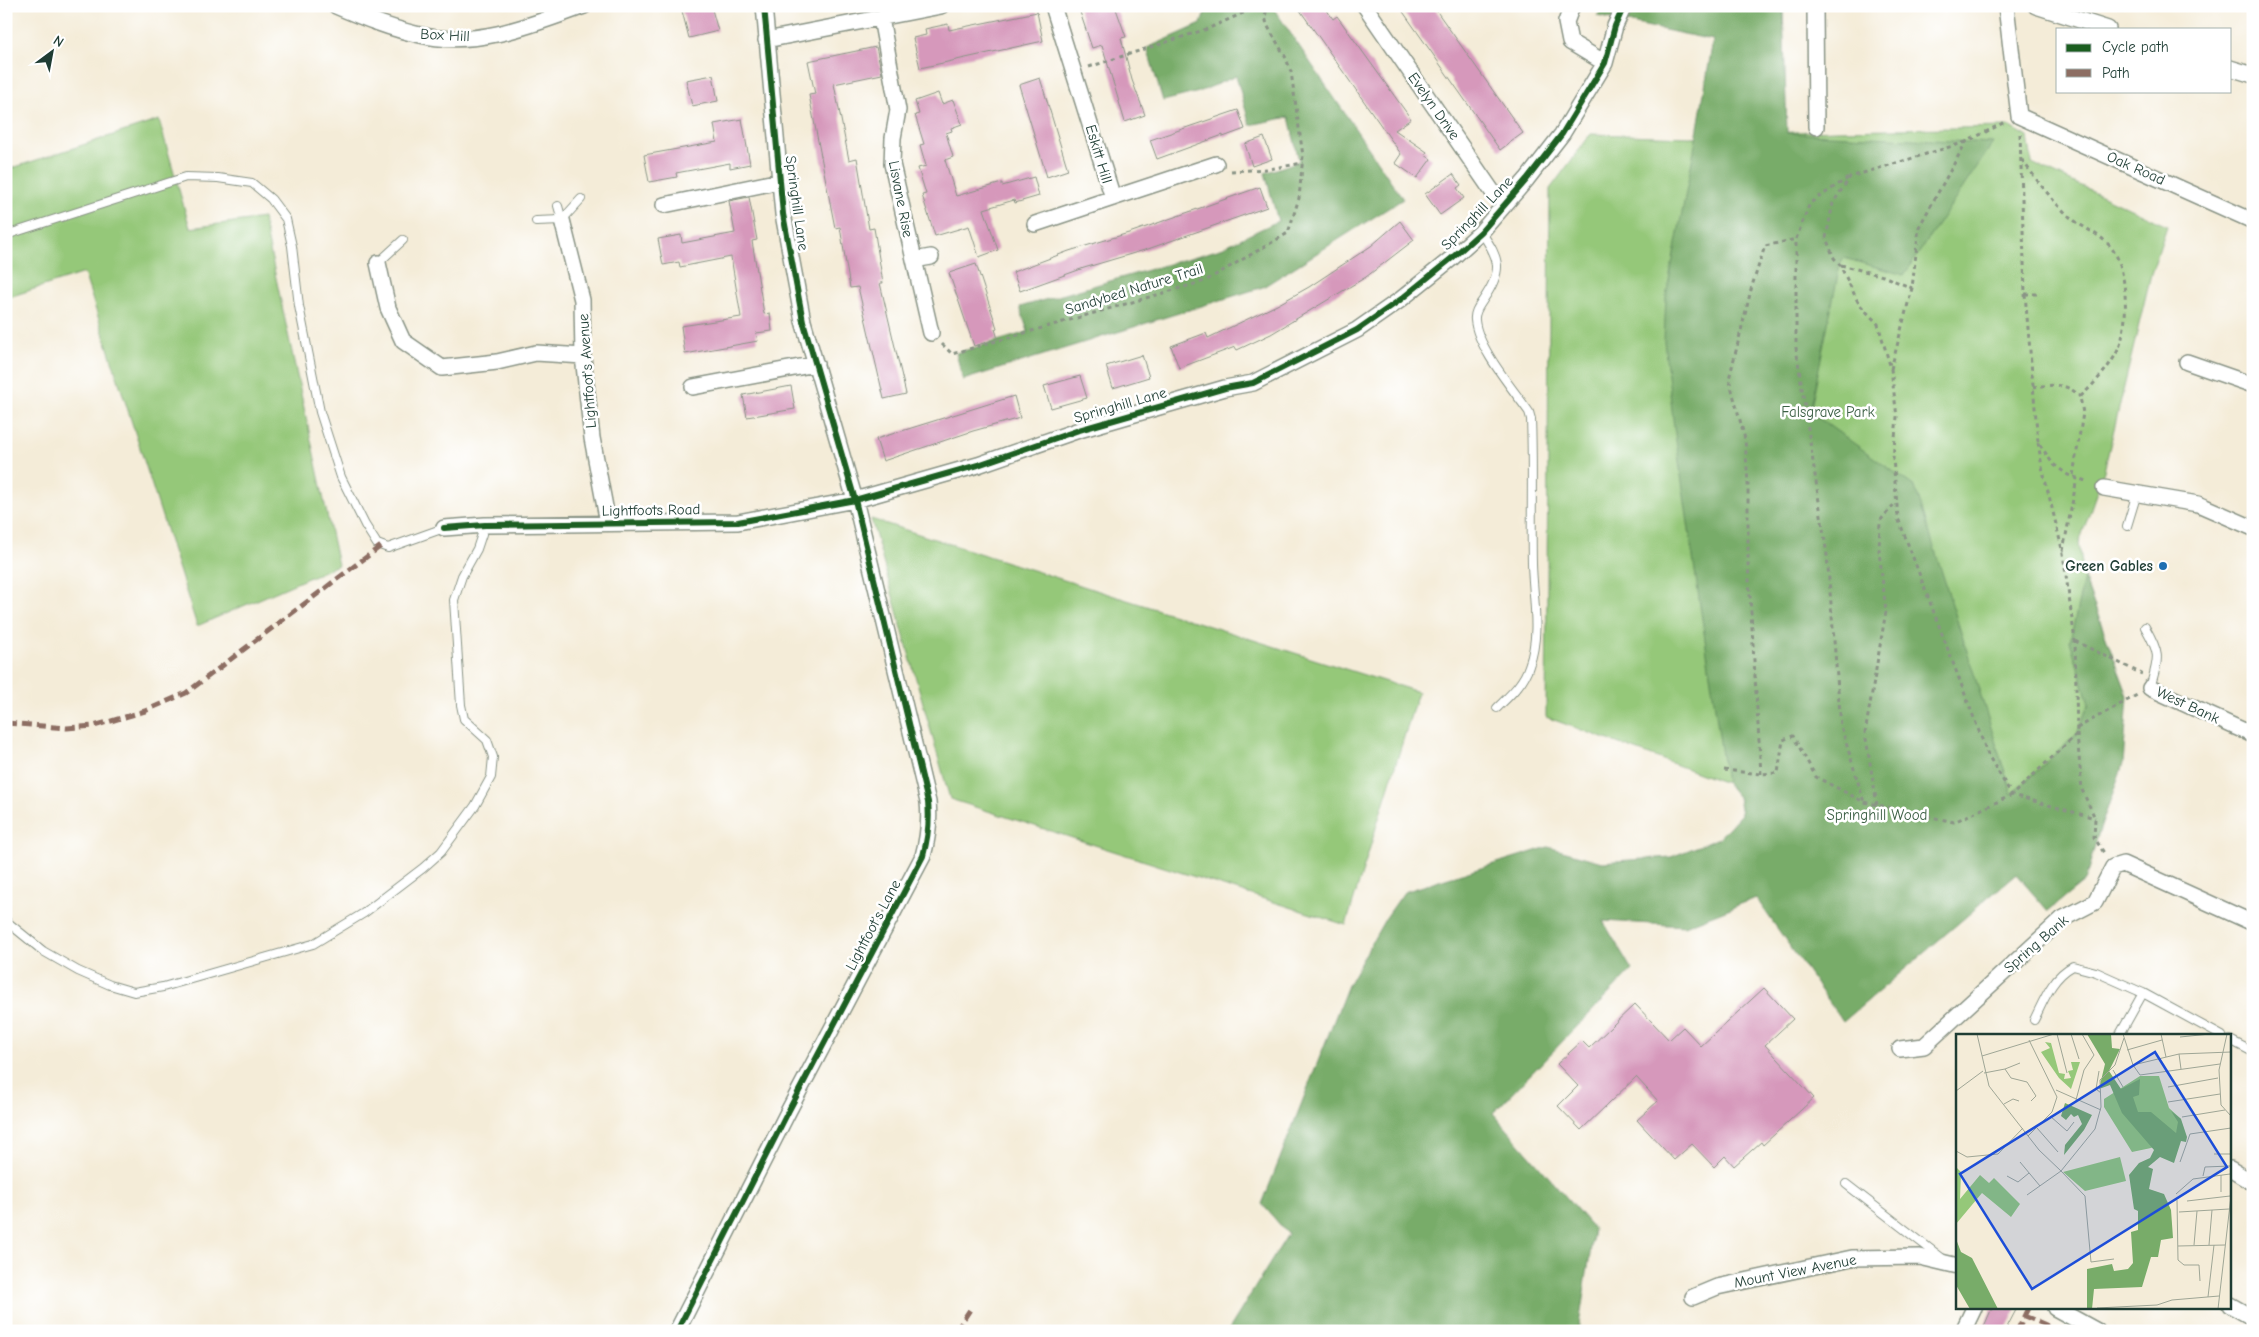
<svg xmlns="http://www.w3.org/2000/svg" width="2259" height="1337" font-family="'Comic Neue',sans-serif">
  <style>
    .green { fill: #95c879; stroke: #5a8256 }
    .forest { fill: #78ac69; stroke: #4c744e }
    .building { fill: #d698bb }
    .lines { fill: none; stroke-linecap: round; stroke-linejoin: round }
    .lane-casing { stroke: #8a9486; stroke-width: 10 }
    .street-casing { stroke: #8a9486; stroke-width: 18 }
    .path { stroke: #8a9486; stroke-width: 3; stroke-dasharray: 4 4; stroke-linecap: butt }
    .lane { stroke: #fff; stroke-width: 8 }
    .street { stroke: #fff; stroke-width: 15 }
    .quiet { stroke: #8d6e63; stroke-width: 5; stroke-dasharray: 10 5; stroke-linecap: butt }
    .cycleway-casing { stroke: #fff; stroke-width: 9 }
    .cycleway { stroke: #1b5e20; stroke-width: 6 }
    .poi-dot { fill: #1f6fb2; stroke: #fff; stroke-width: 2 }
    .labels { text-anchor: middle; stroke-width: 5; stroke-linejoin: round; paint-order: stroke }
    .street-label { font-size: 15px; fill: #1f3d34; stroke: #fff }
    .park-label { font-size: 15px; fill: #3c6045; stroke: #fff }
    .poi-label { font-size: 15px; font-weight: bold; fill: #1f3d34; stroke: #fff; text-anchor: end }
    .inset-road { fill: none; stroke: #9fa696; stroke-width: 1 }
    .view { fill: #1d4ed8; fill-opacity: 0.15; stroke: #1d4ed8; stroke-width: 2.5 }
    .inset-edge { fill: none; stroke: #1f3d34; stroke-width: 2.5 }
  </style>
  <rect width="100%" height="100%" fill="#fff"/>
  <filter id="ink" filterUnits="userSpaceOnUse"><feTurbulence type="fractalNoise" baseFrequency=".02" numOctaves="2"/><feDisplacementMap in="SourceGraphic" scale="10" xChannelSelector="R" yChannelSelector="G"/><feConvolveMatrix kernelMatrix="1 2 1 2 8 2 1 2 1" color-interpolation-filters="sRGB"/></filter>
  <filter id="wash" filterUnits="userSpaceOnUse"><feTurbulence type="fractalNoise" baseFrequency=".0096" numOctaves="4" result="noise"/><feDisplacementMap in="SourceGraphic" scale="20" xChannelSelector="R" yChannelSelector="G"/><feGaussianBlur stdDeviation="1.12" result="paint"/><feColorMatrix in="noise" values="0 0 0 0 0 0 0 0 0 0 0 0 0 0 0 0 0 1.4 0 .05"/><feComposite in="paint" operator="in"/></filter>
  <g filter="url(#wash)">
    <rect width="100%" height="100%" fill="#f4ecd8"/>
    <!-- green -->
    <path class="green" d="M 159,120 L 190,228 L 263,218 L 338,565 L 197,626 L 84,273 L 6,298 L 6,170 Z
      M 2011,127 L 2028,137 L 2032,163 L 2167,226 L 2151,274 L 2104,471 L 2079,543 L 2084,578 L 2128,696 L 2077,734 L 2012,795 L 1726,783 L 1546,717 L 1550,189 L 1591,134 L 1690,137 L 1835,130 Z
      M 871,519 L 1418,692 L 1346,925 L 950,799 Z"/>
    <!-- forest -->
    <path class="forest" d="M 1207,6 L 1272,6 L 1403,199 L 1263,287 L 963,380 L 956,353 L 1028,332 L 1020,307 L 1217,250 L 1278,221 L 1265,173 L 1299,161 L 1289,117 L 1250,125 L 1236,76 L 1199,92 L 1163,101 L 1147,48 L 1201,24 Z
      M 1604,6 L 1783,6 L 1787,133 L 1993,143 L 1904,275 L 1844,258 L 1840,265 L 1810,412 L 1915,487 L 2012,794 L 2077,734 L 2089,704 L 2070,641 L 2084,578 L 2128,696 L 2123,764 L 2097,838 L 2085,881 L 2048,911 L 2016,874 L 1843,1022 L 1756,898 L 1685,926 L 1603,921 L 1632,970 L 1493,1113 L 1594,1229 L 1578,1331 L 1228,1331 L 1288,1234 L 1262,1204 L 1348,985 L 1385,919 L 1404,892 L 1548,847 L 1602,862 L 1671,857 L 1719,838 L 1741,814 L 1738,797 L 1726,783 L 1674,427 L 1664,341 L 1666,296 L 1695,145 L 1713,40 L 1597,16 Z"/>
    <g id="blocks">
      <!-- building -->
      <path class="building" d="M 699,6 L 711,6 L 718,31 L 689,38 L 682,11 Z
        M 1078,6 L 1115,6 L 1126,37 L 1121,38 L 1132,80 L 1145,115 L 1125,122 L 1102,45 L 1092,48 Z
        M 1297,6 L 1324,6 L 1333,19 L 1337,16 L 1411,119 L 1395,130 L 1427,152 L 1425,155 L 1431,159 L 1417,178 L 1395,163 L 1401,154 Z
        M 1399,6 L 1433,6 L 1523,133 L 1500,150 Z
        M 1037,12 L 1043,41 L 920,68 L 913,38 L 926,35 L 925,29 L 948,24 L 949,30 Z
        M 876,47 L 882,74 L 834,84 L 849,160 L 857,158 L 869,229 L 874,228 L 883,283 L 880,283 L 906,394 L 884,399 L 858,287 L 850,288 L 840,227 L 835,228 L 809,95 L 815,94 L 808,61 Z
        M 713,75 L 718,101 L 692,106 L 686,80 Z
        M 1040,78 L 1068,170 L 1047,177 L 1019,85 Z
        M 938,93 L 942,104 L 953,100 L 962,124 L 951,128 L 952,131 L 946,133 L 953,157 L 945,160 L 956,196 L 1002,183 L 1002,186 L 1034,177 L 1039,196 L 1015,203 L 1014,200 L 984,209 L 998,250 L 979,257 L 969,226 L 935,236 L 922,195 L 926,194 L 918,168 L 926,166 L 920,145 L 924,144 L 915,115 L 919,114 L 915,101 Z
        M 1238,110 L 1245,129 L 1223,137 L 1223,135 L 1157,159 L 1150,140 Z
        M 742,119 L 750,164 L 730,168 L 730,163 L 676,173 L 677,177 L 649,182 L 644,155 L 717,142 L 714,124 Z
        M 1264,137 L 1272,159 L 1252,166 L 1245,144 Z
        M 1453,174 L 1461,185 L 1457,188 L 1464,198 L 1440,215 L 1425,194 Z
        M 1260,187 L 1267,207 L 1148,249 L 1084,268 L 1020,291 L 1013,272 L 1069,251 L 1132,232 Z
        M 749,197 L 757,240 L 752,241 L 764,314 L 770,313 L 772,331 L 756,333 L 758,341 L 685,354 L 681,326 L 741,317 L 731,257 L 680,267 L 679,262 L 663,265 L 658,239 L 681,235 L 682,243 L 735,233 L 729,201 Z
        M 1400,221 L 1414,240 L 1366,277 L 1271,334 L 1237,350 L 1235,347 L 1179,368 L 1171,346 L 1206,333 L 1208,338 L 1277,305 L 1309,287 L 1371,246 Z
        M 976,264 L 997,328 L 995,329 L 998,339 L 974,346 L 949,273 Z
        M 1142,355 L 1149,377 L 1113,388 L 1106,366 Z
        M 1080,376 L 1087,398 L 1051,408 L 1044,386 Z
        M 791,386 L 795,409 L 747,417 L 743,395 Z
        M 1014,396 L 1020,418 L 973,431 L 883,461 L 876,439 Z
        M 1764,988 L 1793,1019 L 1765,1045 L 1814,1098 L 1763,1145 L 1761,1142 L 1734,1166 L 1725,1156 L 1714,1167 L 1692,1144 L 1674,1160 L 1637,1120 L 1658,1101 L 1636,1077 L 1581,1130 L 1558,1106 L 1578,1086 L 1557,1064 L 1582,1041 L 1589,1048 L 1635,1004 L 1669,1040 L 1683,1027 L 1701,1046 Z
        M 1992,1308 L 2017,1308 L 2005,1331 L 1982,1331 Z"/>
    </g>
  </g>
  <g filter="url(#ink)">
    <use href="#blocks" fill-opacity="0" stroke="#8a9486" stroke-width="1"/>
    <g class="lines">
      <!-- lane casing -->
      <g class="lane-casing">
        <path id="lane" d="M 558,206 L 562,220
          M 536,221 L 562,220 L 581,199
          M 1481,232 C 1501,260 1503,271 1483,300 C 1479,306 1474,312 1475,320 C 1477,347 1513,389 1529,412 L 1531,419 C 1533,467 1531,515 1532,564 C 1533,598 1541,634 1529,666 C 1524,683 1509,696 1497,708
          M 6,235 L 186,177 L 218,178 L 252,183 L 271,199 L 286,219 L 292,246 L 299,306 L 320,412 L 341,477 L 365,525 L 377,544 L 388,548 L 444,528
          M 378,263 L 403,240
          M 2127,526 L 2137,493
          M 2145,627 C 2161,655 2159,657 2150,688
          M 6,921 L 43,951 L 78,971 L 110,985 L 134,992 L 163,987 L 313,944 L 364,913 L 423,868 L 441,852 L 475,806 L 491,777 L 493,757 L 487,740 L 464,719 L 461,705 L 454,600 L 462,576 L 477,549 L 485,525
          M 2143,993 L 2222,1036
          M 2034,1020 C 2044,1000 2052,977 2073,966 L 2096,972 L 2143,993 L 2119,1036
          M 2230,1040 L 2253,1052
          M 1846,1184 L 1943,1259"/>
      </g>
      <!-- street casing -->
      <g class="street-casing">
        <path id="street" d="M 336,6 C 364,18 391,29 420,35 C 476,48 532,25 584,6
          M 764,6 L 783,214 L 803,321 L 855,500 L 978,465 L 1079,430 L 1225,388 L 1253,383 L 1357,330 L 1400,300 L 1452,258 L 1481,232 L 1527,179 L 1562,134 L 1605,63 L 1615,26 L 1624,6
          M 1053,6 L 1113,198 L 1216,164
          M 1365,6 L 1492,191 L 1506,203
          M 1572,6 L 1566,22 L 1570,42 L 1605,63
          M 1815,6 L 1816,127
          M 2006,6 L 2019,116 L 2253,221
          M 2036,6 L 2108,29
          M 881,18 L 898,110 L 893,138 L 892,164 L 931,333
          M 766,40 L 941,6
          M 2230,68 L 2253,75
          M 664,205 L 780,181
          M 562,220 L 582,300 L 583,356 L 592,438 L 608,523
          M 1035,224 L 1113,198
          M 914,260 L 931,257
          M 378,263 L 388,308 L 403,341 L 442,368 L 497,362 L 536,353 L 583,356
          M 2187,362 L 2253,385
          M 693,387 L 816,364
          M 2104,488 L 2198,504 L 2253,528
          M 444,528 L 485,525 L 738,522 L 855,500 L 928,802 C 930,821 928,838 923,856 L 789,1110 L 677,1331
          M 2150,688 L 2253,735
          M 1900,1049 L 1924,1046 L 2062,919 L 2095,902 L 2113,867 L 2123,864 L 2253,923
          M 2230,1169 L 2253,1183
          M 1693,1297 L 1717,1287 L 1852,1258 L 1920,1257 L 1958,1266
          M 2230,1305 L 2253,1318
          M 2055,1308 L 2097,1331
          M 1963,1331 L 1974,1308"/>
      </g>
      <!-- path -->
      <path class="path" d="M 1089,67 L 1207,29 L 1250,10 L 1266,8
        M 2020,134 L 2025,294 L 2038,442 L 2053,464 L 2068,475 L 2089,482
        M 1966,142 L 1850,177 L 1833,203 L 1826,238 L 1834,258 L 1840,265 L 1859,304 L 1878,324 L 1891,369 L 1897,417 L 1893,458 L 1898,518 L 1988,755 L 2012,795 L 2095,818
        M 2022,160 C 2037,180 2052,201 2071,218 C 2084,229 2103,235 2113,250 C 2128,271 2129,326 2118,350 C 2110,367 2094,384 2080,397 L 2083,413 L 2073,476
        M 1231,171 L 1269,169 L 1303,163
        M 1848,178 L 1810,203 L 1796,239 L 1796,348 L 1827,555 L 1841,726 L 1864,802
        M 1841,265 L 1883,276 L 1912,288
        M 2025,294 L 2041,294
        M 942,344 L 952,354 L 1205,281 L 1288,233 L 1299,198 L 1303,156 L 1291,72 L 1286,58 L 1267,25 L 1265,16 L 1268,6
        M 1891,369 L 1912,288 L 1919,227 L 1966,142 L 2005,122
        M 2033,387 C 2051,385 2068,382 2080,397
        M 2063,551 L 2077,478
        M 2075,641 L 2142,674
        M 2077,728 L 2137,695
        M 2077,734 L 2082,790 L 2095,818 L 2094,837 L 2104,853
        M 1724,770 L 1761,774 L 1778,773 L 1783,740 L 1793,736 L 1816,777 L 1864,802 L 1954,822 L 2012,795 L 2077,734 L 2075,641 L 2063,553 L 2042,467 L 2038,442
        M 1761,774 L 1748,563 L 1748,484 L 1745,439 L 1729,379 L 1752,286 L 1765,246 L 1796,239
        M 1877,805 L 1865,733 L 1886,611 L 1879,551 L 1880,521 L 1896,502"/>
      <!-- lane -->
      <use href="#lane" class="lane"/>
      <!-- street -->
      <use href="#street" class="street"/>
      <!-- quiet -->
      <path class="quiet" d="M 6,723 L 67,728 L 94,726 L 145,711 L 186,693 L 381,546
        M 2024,1316 L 2046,1325 L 2045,1331
        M 956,1331 L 971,1308
        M 2017,1331 L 2028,1308"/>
      <!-- cycleway casing -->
      <g class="cycleway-casing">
        <path id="cycleway" d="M 764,6 L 783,214 L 803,321 L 855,500 L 978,465 L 1079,430 L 1225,388 L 1253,383 L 1357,330 L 1400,300 L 1452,258 L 1481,232 L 1527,179 L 1562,134 L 1605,63 L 1615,26 L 1624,6
          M 444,528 L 485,525 L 738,522 L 855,500 L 928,802 C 930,821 928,838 923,856 L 789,1110 L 677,1331"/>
      </g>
      <!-- cycleway -->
      <use href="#cycleway" class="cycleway"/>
    </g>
  </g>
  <!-- markers -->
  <circle class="poi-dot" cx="2163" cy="566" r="5"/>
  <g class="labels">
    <!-- street labels -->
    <g class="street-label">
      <text transform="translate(445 35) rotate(3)" y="5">Box Hill</text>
      <text transform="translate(1434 106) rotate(55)" y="5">Evelyn Drive</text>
      <text transform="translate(1099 154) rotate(73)" y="5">Eskitt Hill</text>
      <text transform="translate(2136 168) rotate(24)" y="5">Oak Road</text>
      <text transform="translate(901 199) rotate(79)" y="5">Lisvane Rise</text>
      <text transform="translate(797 203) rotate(82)" y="5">Springhill Lane</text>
      <text transform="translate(1477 213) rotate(-46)" y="5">Springhill Lane</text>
      <text transform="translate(1134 289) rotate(-17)" y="5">Sandybed Nature Trail</text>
      <text transform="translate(587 371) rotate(-94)" y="5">Lightfoot's Avenue</text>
      <text transform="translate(1120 405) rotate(-16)" y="5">Springhill Lane</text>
      <text transform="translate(651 510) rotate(-1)" y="5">Lightfoots Road</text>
      <text transform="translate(2188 705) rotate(25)" y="5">West Bank</text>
      <text transform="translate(873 925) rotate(-62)" y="5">Lightfoot's Lane</text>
      <text transform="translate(2036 944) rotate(-41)" y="5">Spring Bank</text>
      <text transform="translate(1795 1271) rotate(-11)" y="5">Mount View Avenue</text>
    </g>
    <!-- park labels -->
    <g class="park-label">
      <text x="1828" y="417">Falsgrave Park</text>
      <text x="1877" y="820">Springhill Wood</text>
    </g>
    <!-- poi labels -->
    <g class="poi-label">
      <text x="2153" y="571">Green Gables</text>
    </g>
  </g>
  <!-- overview -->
  <g transform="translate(1956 1034)">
    <rect width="275" height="275" fill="#f4ecd8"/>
    <path d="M 89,8 L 95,9 L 103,39 L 109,40 L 108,45 L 115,44 L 112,37 L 117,36 L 115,28 L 124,28 L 115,55 L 103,44 L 85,18 L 94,14 ZM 184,42 L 203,42 L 213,74 L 225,85 L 220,100 L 195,114 L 176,118 L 148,73 L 148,65 ZM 164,123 L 170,147 L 129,157 L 107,138 ZM 0,133 L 5,138 L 4,165 L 24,141 L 33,149 L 38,144 L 64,170 L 55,183 L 26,159 L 0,190 Z" fill="#95c879"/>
    <path d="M 131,0 L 155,0 L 156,14 L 164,15 L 153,37 L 165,55 L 184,45 L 183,61 L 177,63 L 182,78 L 195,78 L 220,99 L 222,88 L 215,77 L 225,85 L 231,103 L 230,108 L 225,107 L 218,129 L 204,123 L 192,133 L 197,135 L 193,155 L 208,160 L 215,176 L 217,204 L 205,206 L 202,223 L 195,223 L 186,253 L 138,255 L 136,275 L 131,275 L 131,235 L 156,230 L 158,237 L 172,235 L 177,229 L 175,198 L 182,196 L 182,177 L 178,175 L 173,141 L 183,129 L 194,124 L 198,116 L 166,79 L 154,51 L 143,55 L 149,30 ZM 109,69 L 136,81 L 128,96 L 108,121 L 109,111 L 126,90 L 122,81 L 118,83 L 115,80 L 110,86 L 105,82 ZM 0,205 L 5,218 L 16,224 L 42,275 L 14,275 L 11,270 L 0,251 Z" fill="#78ac69"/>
    <path class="inset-road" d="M 21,0 L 33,52 L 83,116 L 105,137 L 139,95 L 145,73 L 144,46 L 159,31 L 168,4M 101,0 L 111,39M 115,0 L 123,25M 167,0 L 177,31 L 184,41 L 264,30M 205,0 L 210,23M 271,0 L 263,36 L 265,71 L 275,82M 224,3 L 254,0M 171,16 L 206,6M 223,20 L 225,35M 26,22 L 98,0M 177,31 L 223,20 L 275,18M 49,35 L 64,29M 157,36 L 167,53M 143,37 L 140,55 L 145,59M 28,39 L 49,35 L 55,44 L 71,48 L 80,62 L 75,67M 212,53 L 262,44M 100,56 L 145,76M 0,57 L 27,37M 120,66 L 128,36 L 138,21 L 126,0M 212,68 L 264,60M 48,70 L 57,65 L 63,67M 94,82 L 111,97 L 118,88M 226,83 L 269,76M 81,94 L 102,118M 72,102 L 96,78 L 101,63 L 73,6M 0,117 L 11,123 L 42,120 L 67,94M 258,120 L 274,120M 64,128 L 84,152M 224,128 L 234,100 L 275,94M 51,142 L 62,148 L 73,139M 247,142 L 249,133 L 274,132M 265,158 L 265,141M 220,160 L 237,145 L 274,140M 71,161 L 105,137 L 129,162 L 135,228 L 158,225M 221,166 L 222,226 L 228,231 L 243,231 L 244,247M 231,167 L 274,162M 223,178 L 273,175M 238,211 L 241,177M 253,211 L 256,176M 222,212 L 269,211M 252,263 L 258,211M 141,274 L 201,271 L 216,266 L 263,262M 262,275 L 275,162 L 275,112"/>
    <path class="view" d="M 199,18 L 271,133 L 76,255 L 4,140 Z"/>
    <rect width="275" height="275" class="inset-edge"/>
  </g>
  <!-- margin -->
  <rect width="2259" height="1337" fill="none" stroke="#fff" stroke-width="25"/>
  <!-- legend -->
  <rect x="2056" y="28" width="175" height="65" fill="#ffffff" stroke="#a5b1ae"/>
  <rect x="2066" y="44" width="25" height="8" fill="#1b5e20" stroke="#a5b1ae"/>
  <text x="2102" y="52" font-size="15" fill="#1f3d34">Cycle path</text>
  <rect x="2066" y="69" width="25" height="8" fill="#8d6e63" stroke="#a5b1ae"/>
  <text x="2102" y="78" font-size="15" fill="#1f3d34">Path</text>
  <!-- north arrow -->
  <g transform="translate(52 52) rotate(32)" stroke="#ffffff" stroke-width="4" paint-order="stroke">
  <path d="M0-4L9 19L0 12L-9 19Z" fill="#1f3d34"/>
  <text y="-8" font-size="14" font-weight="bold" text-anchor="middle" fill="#1f3d34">N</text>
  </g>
</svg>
